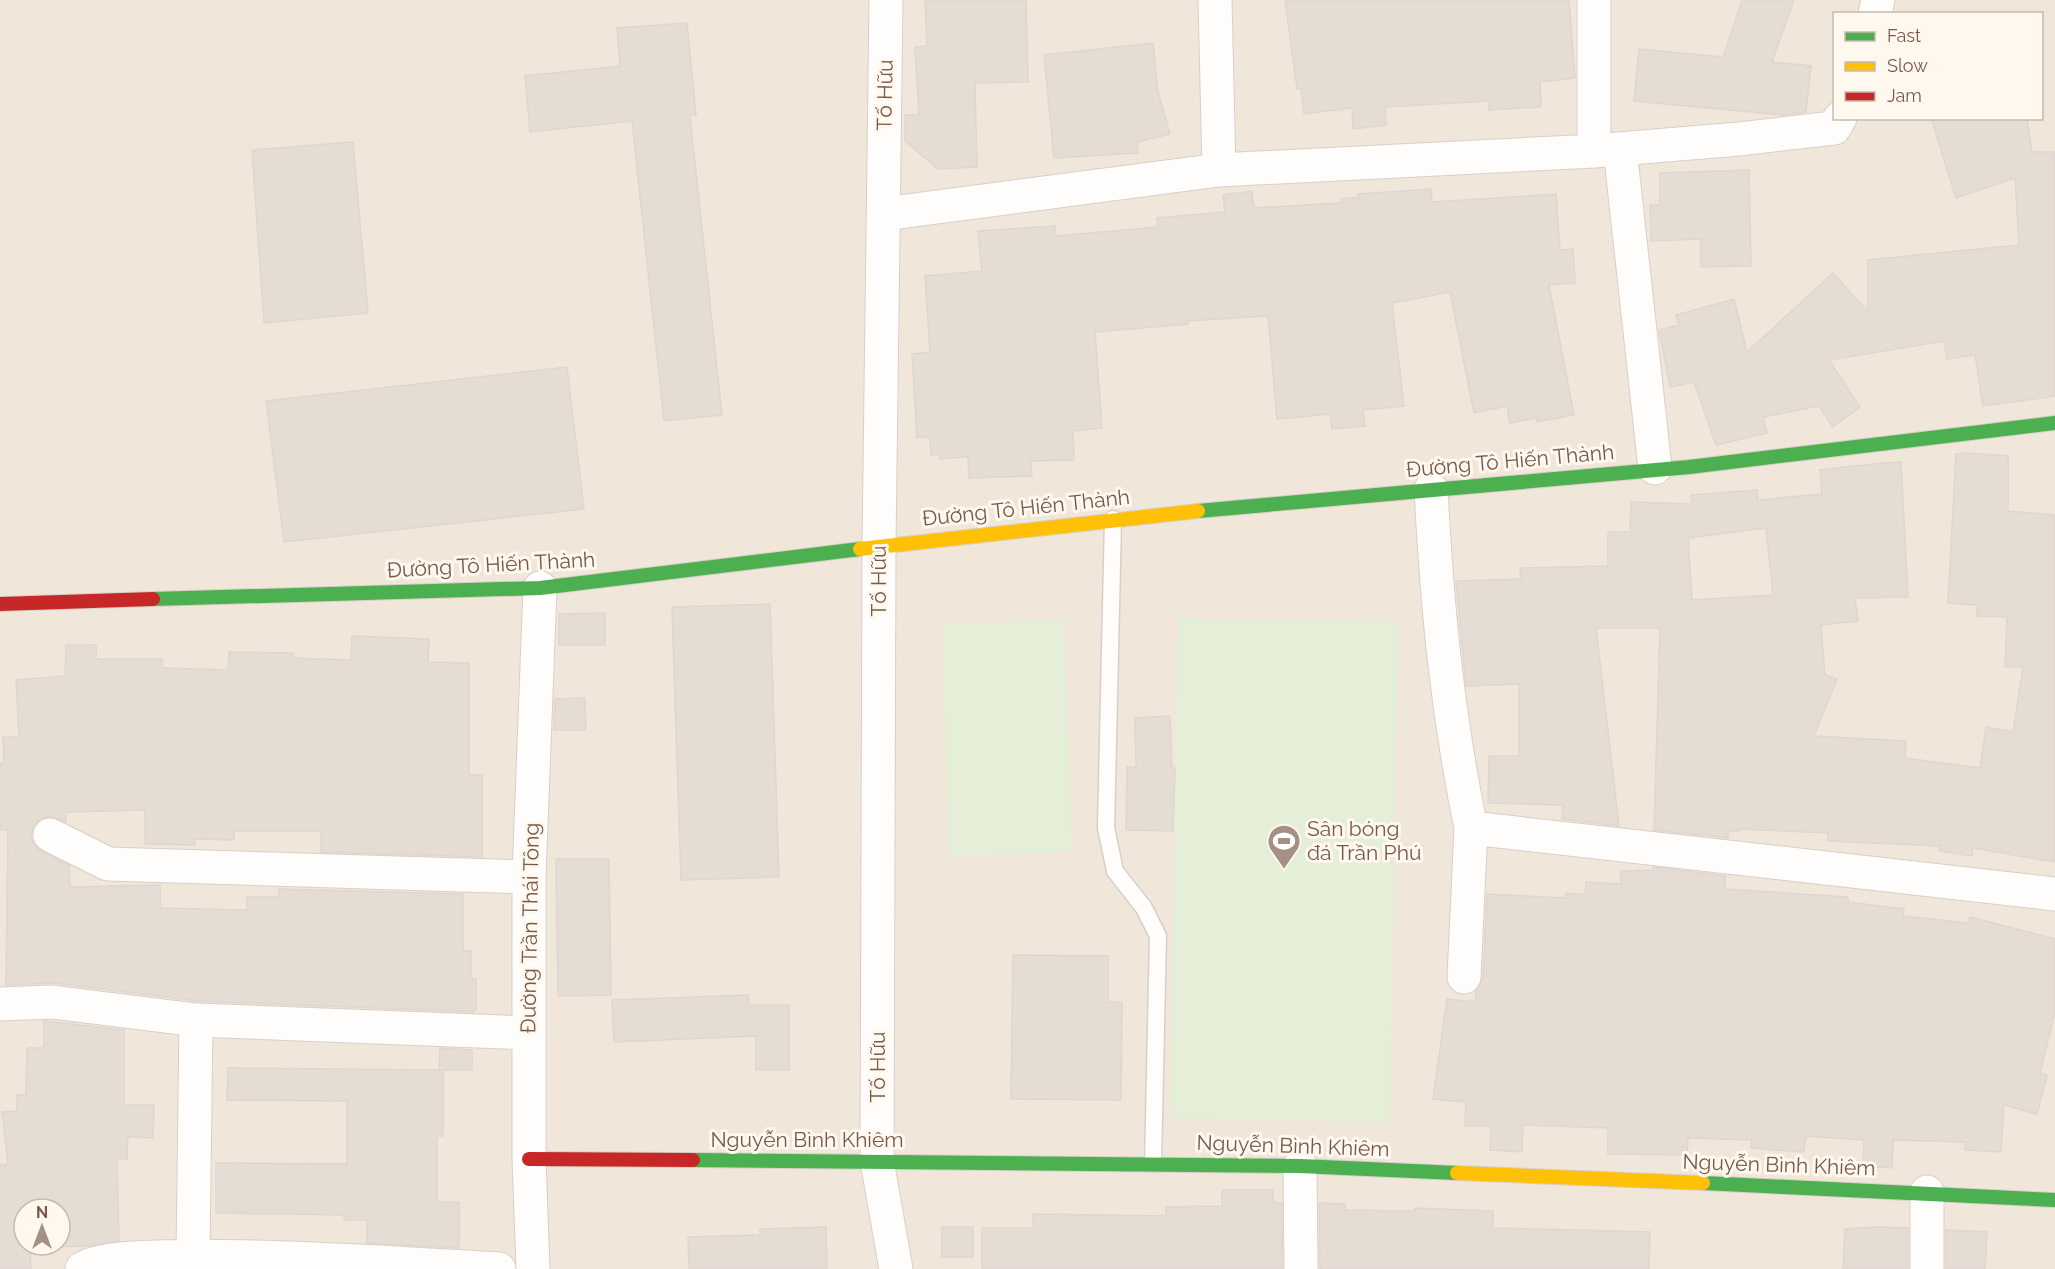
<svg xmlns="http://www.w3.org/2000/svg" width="2055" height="1269" font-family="Raleway,sans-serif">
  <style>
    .residential { fill: #f1e6da; fill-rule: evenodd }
    .green { fill: #e5efd7 }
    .building { fill: #e5dcd4; stroke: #e1d6cf; stroke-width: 1.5; fill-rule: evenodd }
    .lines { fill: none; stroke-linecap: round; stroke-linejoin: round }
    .lane-casing { stroke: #d7d0c9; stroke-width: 19 }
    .street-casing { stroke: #d7d0c9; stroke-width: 35 }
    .fast-casing { stroke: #d8d0c8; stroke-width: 16 }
    .slow-casing { stroke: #d8d0c8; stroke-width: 16 }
    .jam-casing { stroke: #d8d0c8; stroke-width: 16 }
    .lane { stroke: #fefdfc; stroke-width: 16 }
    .street { stroke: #fefdfc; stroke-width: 33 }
    .fast { stroke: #4caf50; stroke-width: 14 }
    .slow { stroke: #ffc107; stroke-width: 14 }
    .jam { stroke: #c62828; stroke-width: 14 }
    .labels { text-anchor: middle; stroke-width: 6; stroke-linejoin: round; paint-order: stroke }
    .street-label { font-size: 21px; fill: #785a4a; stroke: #fff8ef }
    .poi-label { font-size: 21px; fill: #785a4a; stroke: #fff8ef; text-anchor: start }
  </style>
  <rect width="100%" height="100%" fill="#f8f3ed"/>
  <!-- residential -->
  <path class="residential" d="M 0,0 L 2055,0 L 2055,1269 L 0,1269 ZM 1834,14 L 2042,14 L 2042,118 L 1834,118 ZM 24,1209 L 60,1209 L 60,1245 L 24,1245 Z"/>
  <!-- green -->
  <path class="green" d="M 1178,618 L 1398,622 L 1390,1122 L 1170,1118 Z
    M 1064,620 L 1072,852 L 949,856 L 942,624 Z"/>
  <!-- building -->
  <path class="building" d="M 925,0 L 1026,0 L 1028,82 L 975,83 L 977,167 L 938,169 L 905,141 L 905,115 L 919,115 L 915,47 L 927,46 Z
    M 1285,0 L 1569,0 L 1575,78 L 1540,82 L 1541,107 L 1489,110 L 1489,101 L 1385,107 L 1386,125 L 1353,129 L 1352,108 L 1304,114 L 1301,88 L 1297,89 Z
    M 1742,0 L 1794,0 L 1772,62 L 1811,66 L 1806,112 L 1784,115 L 1634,101 L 1639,49 L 1723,57 Z
    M 687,23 L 696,115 L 690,116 L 722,415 L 664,421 L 632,121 L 530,132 L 525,76 L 620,66 L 617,28 Z
    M 1153,43 L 1158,92 L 1170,134 L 1137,142 L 1138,153 L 1054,158 L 1044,55 Z
    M 1931,118 L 2027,118 L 2032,152 L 2055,152 L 2055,396 L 1983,406 L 1975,355 L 1947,359 L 1944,341 L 1829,360 L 1860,407 L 1833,427 L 1819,406 L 1763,417 L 1767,433 L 1716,445 L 1694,382 L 1670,387 L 1659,330 L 1679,325 L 1676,315 L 1734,299 L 1747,352 L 1833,273 L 1868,312 L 1868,260 L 2019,245 L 2015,178 L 1956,198 Z
    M 353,142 L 368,313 L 264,323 L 252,150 Z
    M 1749,170 L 1751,266 L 1701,267 L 1701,239 L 1651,241 L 1650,205 L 1660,205 L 1660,173 Z
    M 1431,189 L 1432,202 L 1556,194 L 1560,250 L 1573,249 L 1575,283 L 1549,285 L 1574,415 L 1537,422 L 1537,418 L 1510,423 L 1507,406 L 1474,413 L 1450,292 L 1392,303 L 1404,406 L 1363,410 L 1365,426 L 1332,429 L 1330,414 L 1277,419 L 1268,316 L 1187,321 L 1188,324 L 1095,332 L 1102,428 L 1073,431 L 1074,460 L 1031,461 L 1032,476 L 969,478 L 968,457 L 940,459 L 940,454 L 931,455 L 930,437 L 917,438 L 912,354 L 930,352 L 925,276 L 982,271 L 978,231 L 1055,226 L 1056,236 L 1158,227 L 1157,218 L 1225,212 L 1223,195 L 1252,191 L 1254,208 L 1341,203 L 1341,199 L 1358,197 L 1358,194 Z
    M 567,367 L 584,509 L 284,542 L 266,401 Z
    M 1965,453 L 2008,456 L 2008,511 L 2055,515 L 2055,862 L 1973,848 L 1972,856 L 1939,851 L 1940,846 L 1828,841 L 1828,833 L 1739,829 L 1739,831 L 1728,831 L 1728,838 L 1654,830 L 1660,628 L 1596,628 L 1619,826 L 1562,819 L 1563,805 L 1488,803 L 1489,756 L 1519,756 L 1519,684 L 1466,686 L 1456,581 L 1521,579 L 1520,568 L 1608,566 L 1608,532 L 1630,532 L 1631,502 L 1692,504 L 1691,495 L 1757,490 L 1758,500 L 1822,494 L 1820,470 L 1882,463 L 1901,462 L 1908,597 L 1855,598 L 1858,621 L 1821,625 L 1825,675 L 1837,679 L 1814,736 L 1906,741 L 1905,758 L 1980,768 L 1986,727 L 2013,732 L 2023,667 L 2005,667 L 2007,617 L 1977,616 L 1977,605 L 1948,603 L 1956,454 ZM 1766,528 L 1773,595 L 1692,600 L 1688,538 Z
    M 770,604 L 779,877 L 681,880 L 672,607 Z
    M 605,613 L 605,645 L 559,645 L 559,614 Z
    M 352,636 L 429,639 L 428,662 L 469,663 L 469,775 L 482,775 L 482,857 L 321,852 L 321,831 L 234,831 L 234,840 L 195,839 L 195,845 L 145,844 L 145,810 L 66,812 L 66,822 L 49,816 L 39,820 L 33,827 L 31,837 L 34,845 L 41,851 L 69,865 L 70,887 L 160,885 L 160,908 L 247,910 L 247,897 L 279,897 L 279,889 L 463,894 L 463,951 L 471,951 L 471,979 L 476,979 L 476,1010 L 473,1012 L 198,1001 L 54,983 L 6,985 L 8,830 L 0,830 L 0,763 L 4,763 L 3,737 L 19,737 L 16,680 L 65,676 L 66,645 L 96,645 L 96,659 L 162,659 L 162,668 L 228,670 L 229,652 L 293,653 L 293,658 L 351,660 Z
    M 585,698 L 586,730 L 554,730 L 555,699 Z
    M 1170,716 L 1172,768 L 1175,768 L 1173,831 L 1126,830 L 1127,767 L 1136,767 L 1135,718 Z
    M 556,859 L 609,859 L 611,995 L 558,996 Z
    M 1653,867 L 1725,876 L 1725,889 L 1848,897 L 1848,902 L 1904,909 L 1903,916 L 1968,923 L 1970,917 L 2055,939 L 2055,1012 L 2040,1073 L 2047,1075 L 2037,1114 L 2004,1105 L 2001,1152 L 1965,1150 L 1965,1142 L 1893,1140 L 1892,1168 L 1863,1166 L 1864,1140 L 1806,1136 L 1804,1152 L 1751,1148 L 1752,1140 L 1688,1138 L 1687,1155 L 1608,1154 L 1608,1128 L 1523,1125 L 1522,1152 L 1490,1150 L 1491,1126 L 1465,1126 L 1466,1102 L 1433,1099 L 1447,999 L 1475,1002 L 1476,991 L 1483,978 L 1487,894 L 1565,898 L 1566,893 L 1585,895 L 1586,882 L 1621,884 L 1621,871 L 1653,870 Z
    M 1013,955 L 1108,956 L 1108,1002 L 1122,1002 L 1121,1100 L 1011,1099 Z
    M 748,995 L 749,1005 L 789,1005 L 789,1070 L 756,1070 L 756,1036 L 614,1042 L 612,1000 Z
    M 44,1021 L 124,1030 L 124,1105 L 154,1105 L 153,1138 L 128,1137 L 127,1159 L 117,1159 L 119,1241 L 91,1246 L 30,1247 L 31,1269 L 0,1269 L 0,1165 L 8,1164 L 2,1112 L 17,1111 L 17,1095 L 26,1095 L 27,1048 L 44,1048 ZM 24,1209 L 60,1209 L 60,1245 L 24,1245 Z
    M 440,1048 L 472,1050 L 472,1070 L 443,1070 L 443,1136 L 437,1136 L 437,1202 L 459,1202 L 459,1248 L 367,1243 L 367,1220 L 344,1220 L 344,1215 L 216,1213 L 216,1163 L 347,1164 L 347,1101 L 227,1100 L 228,1068 L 439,1070 Z
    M 1222,1190 L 1273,1190 L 1273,1202 L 1282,1203 L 1282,1269 L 982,1269 L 982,1228 L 1033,1228 L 1033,1214 L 1166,1216 L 1166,1207 L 1222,1206 Z
    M 1319,1203 L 1345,1204 L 1345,1210 L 1415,1211 L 1415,1208 L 1493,1211 L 1493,1228 L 1650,1232 L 1649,1269 L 1320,1269 Z
    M 826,1227 L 827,1269 L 689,1269 L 688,1237 L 760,1235 L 760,1229 Z
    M 942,1227 L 973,1227 L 973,1257 L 942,1257 Z
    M 1876,1227 L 1908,1228 L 1908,1269 L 1843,1269 L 1845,1229 Z
    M 1946,1230 L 1987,1232 L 1985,1269 L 1946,1269 Z"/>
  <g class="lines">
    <!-- lane casing -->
    <g class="lane-casing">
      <path id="lane" d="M 1113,519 L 1106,828 L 1115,871 L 1144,908 L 1158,936 L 1153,1163"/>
    </g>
    <!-- street casing -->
    <g class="street-casing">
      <path id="street" d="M 886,0 L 879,546 L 877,1161 L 896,1269
        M 1215,0 L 1219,170
        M 1875,14 L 1878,0
        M 1620,149 L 1655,468
        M 1594,151 L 1594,0
        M 884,214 L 1219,170 L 1594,151 L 1739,139 L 1834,128 L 1840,118
        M 1431,489 C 1437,606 1447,712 1471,828 L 2055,894
        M 50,835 L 108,864 L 529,877
        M 1464,977 L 1471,828
        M 0,1004 L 52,1002 L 196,1020 L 529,1033
        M 1300,1166 L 1301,1269
        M 193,1255 L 196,1020
        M 82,1269 C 110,1242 440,1266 499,1269
        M 533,1269 L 529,1159 L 529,877 L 540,588
        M 1927,1269 L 1927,1192"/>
    </g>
    <!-- fast casing -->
    <g class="fast-casing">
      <path id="fast" d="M 1198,511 L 1689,467 L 2055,423
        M 153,599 L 540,588 L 860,549
        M 693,1160 L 1300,1166 L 1457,1173
        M 1703,1183 L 2055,1200"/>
    </g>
    <!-- slow casing -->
    <g class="slow-casing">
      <path id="slow" d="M 860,549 L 1198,511
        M 1457,1173 L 1703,1183"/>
    </g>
    <!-- jam casing -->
    <g class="jam-casing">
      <path id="jam" d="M 0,604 L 153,599
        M 529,1159 L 693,1160"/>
    </g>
    <!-- lane -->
    <use href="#lane" class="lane"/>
    <!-- street -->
    <use href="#street" class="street"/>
    <!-- fast -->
    <use href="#fast" class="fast"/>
    <!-- slow -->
    <use href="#slow" class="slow"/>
    <!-- jam -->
    <use href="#jam" class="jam"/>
  </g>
  <!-- icons -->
  <defs>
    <g id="stadium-pin" transform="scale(1.725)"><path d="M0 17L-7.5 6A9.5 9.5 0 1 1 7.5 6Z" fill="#a59083" stroke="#fff8ef"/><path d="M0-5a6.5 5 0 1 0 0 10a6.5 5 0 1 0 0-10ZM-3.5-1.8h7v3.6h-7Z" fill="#fff"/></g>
  </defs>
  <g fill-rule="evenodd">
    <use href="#stadium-pin" x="1284" y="841"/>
  </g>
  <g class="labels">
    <!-- street labels -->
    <g class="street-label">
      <text transform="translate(885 95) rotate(-89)" y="7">Tố Hữu</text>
      <text transform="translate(1510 461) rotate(-5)" y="7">Đường Tô Hiến Thành</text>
      <text transform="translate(1026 508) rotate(-6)" y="7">Đường Tô Hiến Thành</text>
      <text transform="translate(491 565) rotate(-3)" y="7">Đường Tô Hiến Thành</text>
      <text transform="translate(879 581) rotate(-90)" y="7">Tố Hữu</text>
      <text transform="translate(530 928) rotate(-89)" y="7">Đường Trần Thái Tông</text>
      <text transform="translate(878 1067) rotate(-90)" y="7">Tố Hữu</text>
      <text x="807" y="1147">Nguyễn Bình Khiêm</text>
      <text transform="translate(1293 1146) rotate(2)" y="7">Nguyễn Bình Khiêm</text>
      <text transform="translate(1779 1165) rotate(2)" y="7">Nguyễn Bình Khiêm</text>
    </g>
    <!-- poi labels -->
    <g class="poi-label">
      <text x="1307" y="836">Sân bóng<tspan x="1307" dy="24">đá Trần Phú</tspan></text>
    </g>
  </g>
  <!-- legend -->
  <rect x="1833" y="12" width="210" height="108" fill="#fff8ef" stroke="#c9b9ad" stroke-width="1.5"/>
  <rect x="1845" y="32" width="30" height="9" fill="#4caf50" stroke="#c9b9ad" stroke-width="1.5"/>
  <text x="1887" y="42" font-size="18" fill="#785a4a">Fast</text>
  <rect x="1845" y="62" width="30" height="9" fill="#ffc107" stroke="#c9b9ad" stroke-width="1.5"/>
  <text x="1887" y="72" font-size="18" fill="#785a4a">Slow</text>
  <rect x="1845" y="92" width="30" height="9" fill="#c62828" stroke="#c9b9ad" stroke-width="1.5"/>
  <text x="1887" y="102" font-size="18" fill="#785a4a">Jam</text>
  <!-- north arrow -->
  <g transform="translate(42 1227)"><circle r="28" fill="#fff8ef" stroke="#c9b9ad" stroke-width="1.5"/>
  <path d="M0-4.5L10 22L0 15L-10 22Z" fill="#a59083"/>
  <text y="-9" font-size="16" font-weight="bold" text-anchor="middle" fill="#785a4a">N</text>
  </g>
</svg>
